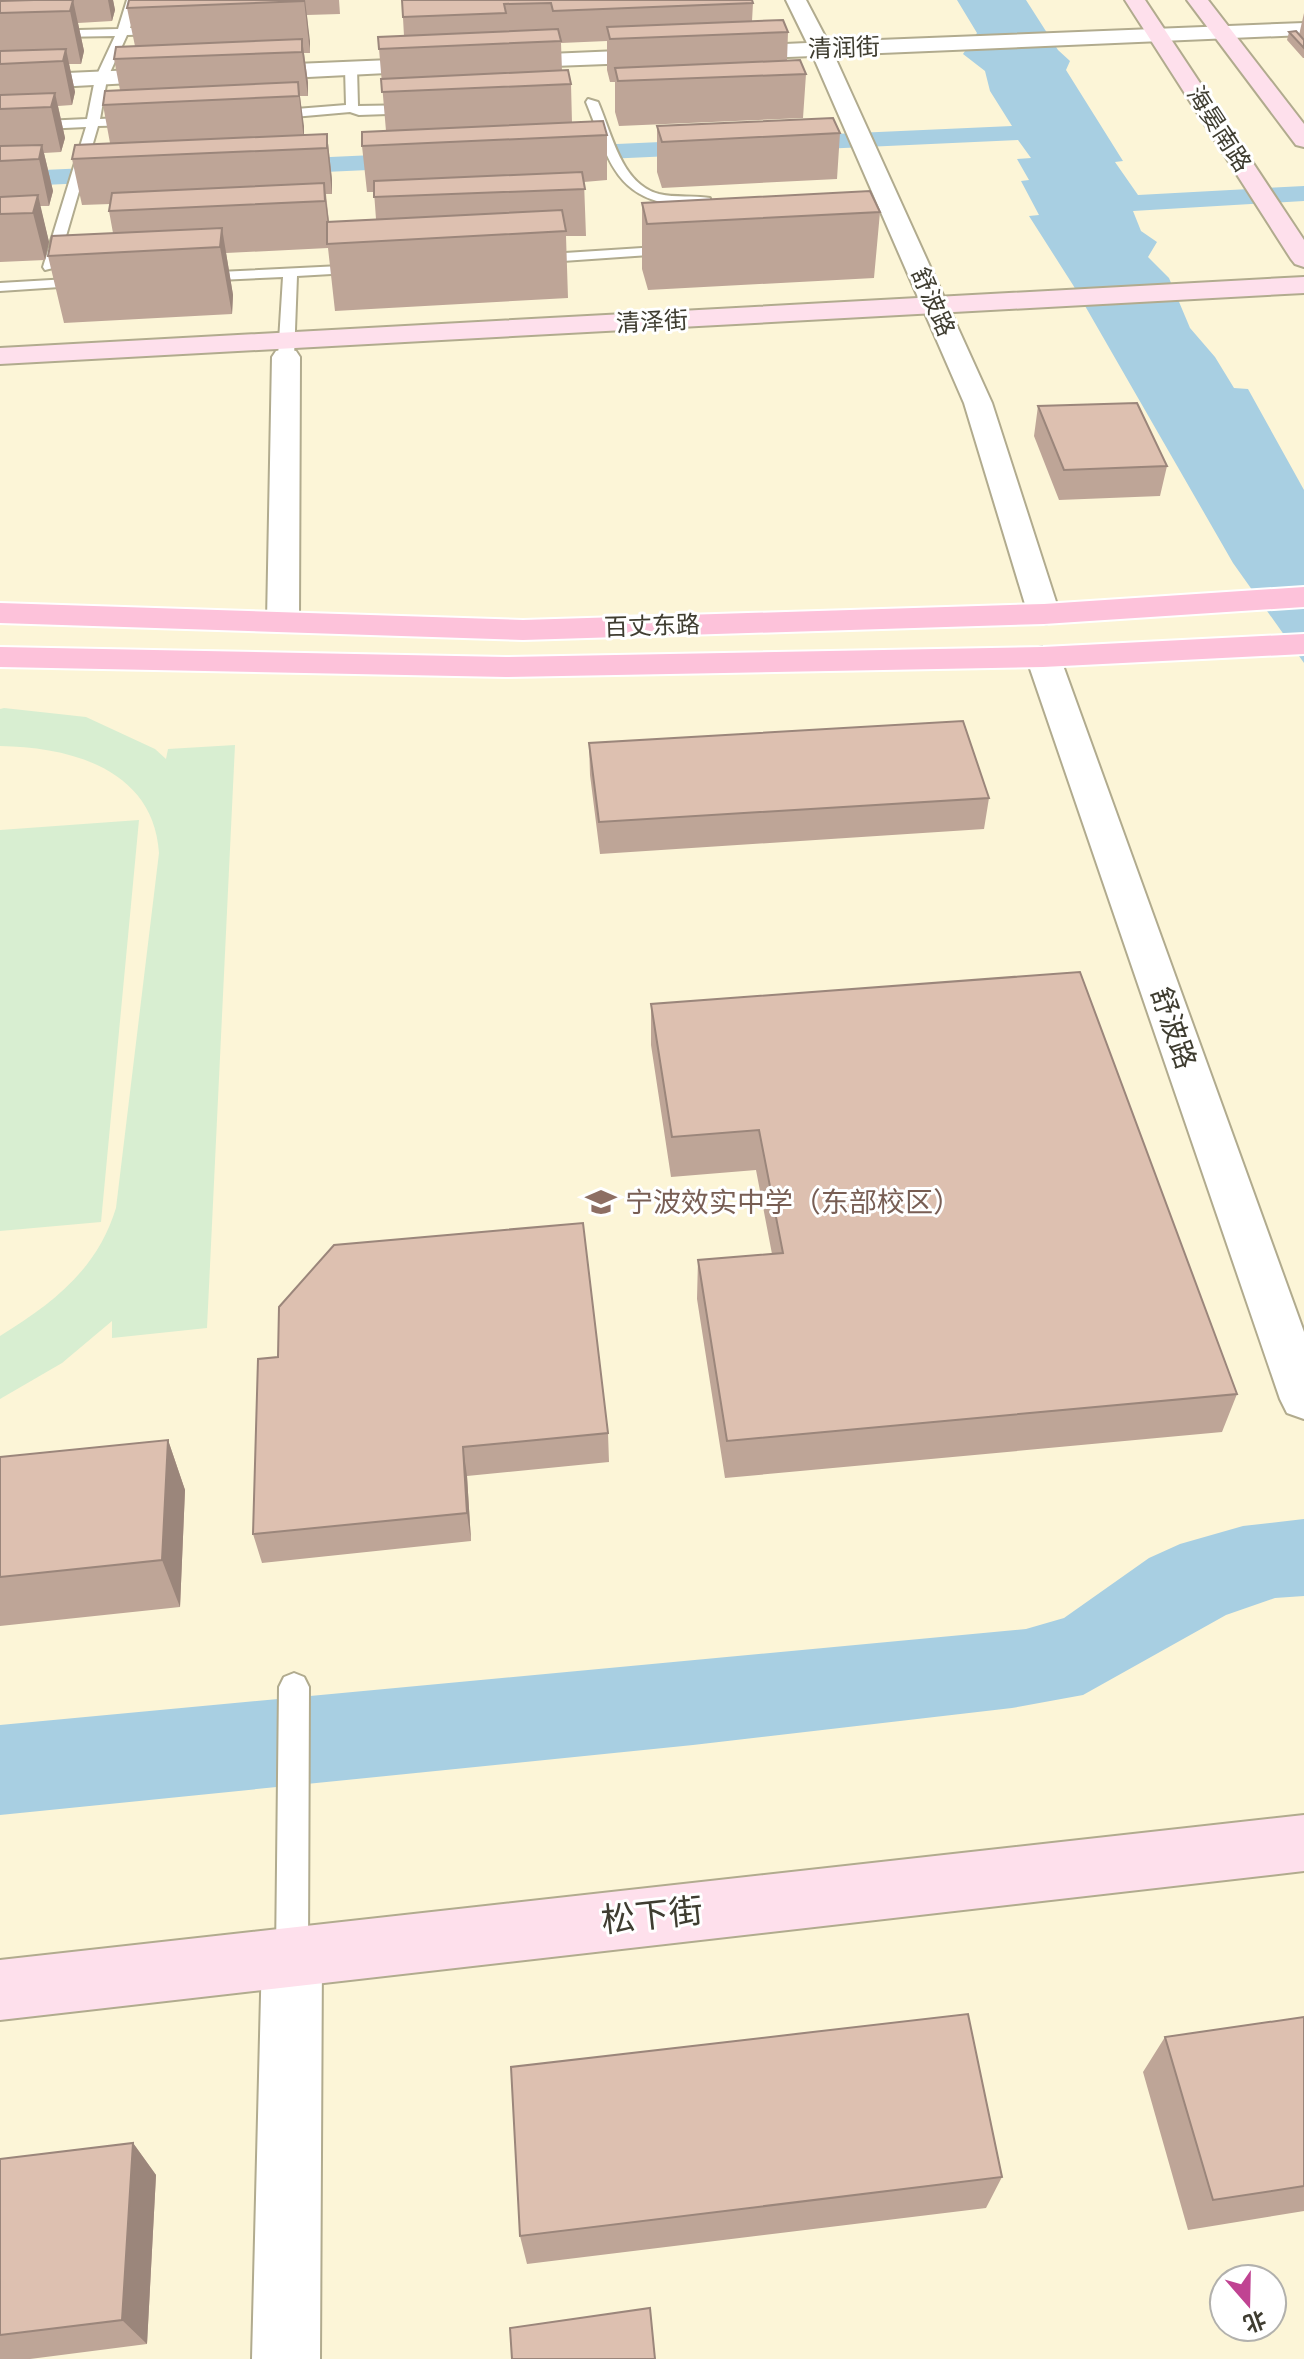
<svg xmlns="http://www.w3.org/2000/svg" width="1304" height="2359" font-family="'Asap Condensed','Noto Sans SC',sans-serif">
  <style>
    .green { fill: #d8eed1 }
    .water { fill: #a8cfe2 }
    .lines { fill: none; stroke-linecap: round; stroke-linejoin: round }
    .lane-casing { stroke: #b1ab8e; stroke-width: 4 }
    .street-casing { stroke: #b1ab8e; stroke-width: 4 }
    .secondary-casing { stroke: #b1ab8e; stroke-width: 4 }
    .primary-casing { stroke: #fff; stroke-width: 4 }
    .lane { fill: #fff; fill-rule: evenodd }
    .street { fill: #fff; fill-rule: evenodd }
    .secondary { fill: #fee0ec; fill-rule: evenodd }
    .primary { fill: #fdc2da; fill-rule: evenodd }
    .wall { fill: #bea597 }
    .shaded-wall { fill: #9b867b }
    .building { fill: #ddc0b0; stroke: #9b867b; stroke-width: 2 }
    .labels { text-anchor: middle; stroke-width: 6; stroke-linejoin: round; paint-order: stroke }
    .far-street-label { font-size: 24px; fill: #3f3d31; stroke: #fff }
    .street-label { font-size: 28px; fill: #3f3d31; stroke: #fff }
    .education-label { font-size: 28px; fill: #785e54; stroke: #fff; text-anchor: start }
    .near-street-label { font-size: 34px; fill: #3f3d31; stroke: #fff }
  </style>
  <rect width="100%" height="100%" fill="#fcf5d7"/>
  <!-- green -->
  <path class="green" d="M 4,708 L 86,717 L 155,749 L 166,759 L 168,749 L 235,745 L 207,1328 L 112,1338 L 112,1321 L 62,1363 L 0,1399 L 0,1336 C 53,1303 97,1270 116,1208 L 159,853 C 154,770 72,747 0,746 L 0,709 Z
    M 139,820 L 101,1222 L 0,1231 L 0,830 Z"/>
  <!-- water -->
  <path class="water" d="M 957,0 L 1026,0 L 1058,50 L 1070,61 L 1066,70 L 1123,161 L 1115,162 L 1138,195 L 1304,186 L 1304,201 L 1133,211 L 1141,231 L 1157,242 L 1148,257 L 1169,278 L 1190,328 L 1215,357 L 1234,388 L 1248,389 L 1304,490 L 1304,663 L 1233,563 L 1073,285 L 1029,216 L 1039,215 L 1021,181 L 1029,180 L 1017,159 L 1031,158 L 1018,140 L 0,187 L 0,172 L 1012,126 L 990,91 L 985,71 L 963,54 L 977,33 Z
    M 1304,1519 L 1304,1596 L 1275,1598 L 1226,1615 L 1083,1695 L 1012,1708 L 693,1745 L 0,1815 L 0,1725 L 1026,1629 L 1064,1618 L 1149,1558 L 1180,1544 L 1243,1526 Z"/>
  <g class="lines">
    <!-- lane casing -->
    <g class="lane-casing">
      <path id="lane" d="M 127,0 L 139,0 L 130,28 L 165,28 L 171,31 L 165,34 L 127,35 L 107,79 L 100,119 L 138,117 L 144,121 L 138,125 L 98,126 L 57,267 L 45,270 L 43,267 L 86,127 L 0,131 L 0,123 L 87,119 L 95,79 L 115,36 L 0,38 L 0,32 L 118,29 Z
        M 351,64 L 357,68 L 358,106 L 417,105 L 423,109 L 417,113 L 359,115 L 350,112 L 271,119 L 265,115 L 271,111 L 346,105 L 345,68 Z
        M 588,99 L 598,102 C 612,134 621,184 659,194 C 676,198 693,195 710,198 L 710,204 C 696,206 680,205 666,203 C 611,193 605,147 586,102 Z
        M 673,246 L 680,250 L 678,253 L 534,263 L 527,259 L 534,255 Z
        M 361,265 L 366,266 L 366,272 L 297,276 L 294,357 L 286,362 L 278,357 L 283,277 L 198,281 L 191,277 L 198,273 Z
        M 85,278 L 90,279 L 90,285 L 0,291 L 0,283 Z
        M 294,1673 L 304,1677 L 309,1687 L 308,1955 L 303,1966 L 292,1971 L 281,1966 L 276,1955 L 279,1687 L 284,1677 Z"/>
    </g>
    <!-- street casing -->
    <g class="street-casing">
      <path id="street" d="M 786,0 L 806,0 L 828,42 L 1304,23 L 1304,35 L 834,55 L 992,403 L 1060,614 L 1056,621 L 1044,624 L 1032,621 L 1028,614 L 964,403 L 813,56 L 503,68 L 492,62 L 503,56 L 807,43 Z
        M 438,58 L 449,65 L 446,70 L 247,80 L 236,73 L 247,66 Z
        M 179,68 L 190,75 L 187,80 L 0,90 L 0,76 Z
        M 286,349 L 296,351 L 300,357 L 299,621 L 295,628 L 283,631 L 271,628 L 267,621 L 272,357 L 276,351 Z
        M 1043,647 L 1055,650 L 1060,657 L 1304,1332 L 1304,1419 L 1287,1413 L 1280,1399 L 1026,657 L 1031,650 Z
        M 292,1925 L 313,1934 L 322,1955 L 320,2359 L 252,2359 L 262,1955 L 271,1934 Z"/>
    </g>
    <!-- secondary casing -->
    <g class="secondary-casing">
      <path id="secondary" d="M 1125,0 L 1145,0 L 1304,240 L 1304,267 L 1295,264 L 1291,259 Z
        M 1187,0 L 1208,0 L 1304,124 L 1304,147 L 1296,145 Z
        M 1304,277 L 1304,293 L 0,364 L 0,348 Z
        M 1304,1815 L 1304,1871 L 0,2020 L 0,1960 Z"/>
    </g>
    <!-- primary casing -->
    <g class="primary-casing">
      <path id="primary" d="M 1304,587 L 1304,607 L 1044,624 L 523,640 L 0,623 L 0,603 L 523,620 L 1044,604 Z
        M 1304,634 L 1304,654 L 1043,667 L 506,677 L 0,667 L 0,647 L 506,657 L 1043,647 Z"/>
    </g>
    <!-- lane -->
    <use href="#lane" class="lane"/>
    <!-- street -->
    <use href="#street" class="street"/>
    <!-- secondary -->
    <use href="#secondary" class="secondary"/>
    <!-- primary -->
    <use href="#primary" class="primary"/>
  </g>
  <!-- wall -->
  <path class="wall" d="M 0,0 L 113,0 L 115,10 L 112,21 L 78,23 L 84,51 L 81,64 L 69,64 L 75,92 L 72,105 L 58,106 L 65,138 L 61,152 L 44,153 L 53,191 L 49,206 L 40,206 L 49,242 L 45,260 L 0,262 Z
    M 129,0 L 339,0 L 340,14 L 307,15 L 310,53 L 304,53 L 308,83 L 308,96 L 300,96 L 304,135 L 327,134 L 332,180 L 332,194 L 326,194 L 329,222 L 376,219 L 374,192 L 367,192 L 362,146 L 386,131 L 378,37 L 404,36 L 402,0 L 753,3 L 752,21 L 788,32 L 787,61 L 806,74 L 803,118 L 619,126 L 615,112 L 615,82 L 610,82 L 607,70 L 607,41 L 561,43 L 562,71 L 571,84 L 572,123 L 607,135 L 607,180 L 584,182 L 586,236 L 566,236 L 568,298 L 335,311 L 328,248 L 226,253 L 233,295 L 232,314 L 64,323 L 48,256 L 113,233 L 109,211 L 110,204 L 82,205 L 72,159 L 110,143 L 103,105 L 120,90 L 114,59 L 135,46 L 127,8 Z
    M 1304,13 L 1304,58 L 1303,58 L 1287,40 L 1289,32 L 1299,35 Z
    M 657,126 L 840,133 L 837,179 L 662,188 L 657,172 Z
    M 642,203 L 880,212 L 874,278 L 648,290 L 642,269 Z
    M 1038,406 L 1167,466 L 1160,496 L 1059,500 L 1034,436 Z
    M 589,743 L 989,798 L 984,829 L 600,854 L 590,775 Z
    M 651,1004 L 1237,1394 L 1222,1432 L 725,1478 L 697,1299 L 698,1260 L 772,1254 L 756,1170 L 671,1177 L 651,1045 Z
    M 258,1359 L 608,1433 L 609,1462 L 467,1476 L 471,1541 L 262,1563 L 253,1534 Z
    M 168,1440 L 185,1490 L 180,1607 L 0,1626 L 0,1457 Z
    M 1304,2017 L 1304,2211 L 1188,2230 L 1143,2072 L 1165,2037 Z
    M 133,2143 L 156,2175 L 147,2344 L 30,2359 L 0,2359 L 0,2159 Z
    M 1002,2177 L 986,2208 L 527,2264 L 520,2236 Z"/>
  <!-- shaded-wall -->
  <path class="shaded-wall" d="M 73,0 L 84,51 L 81,64 L 70,11 Z
    M 108,0 L 113,0 L 115,10 L 112,21 Z
    M 304,0 L 305,0 L 310,41 L 310,53 Z
    M 302,39 L 308,83 L 308,96 L 302,52 Z
    M 66,49 L 75,92 L 72,105 L 63,61 Z
    M 298,82 L 304,126 L 304,141 L 299,96 Z
    M 55,93 L 65,138 L 61,152 L 51,107 Z
    M 327,134 L 332,180 L 332,194 L 327,148 Z
    M 42,145 L 53,191 L 49,206 L 39,159 Z
    M 324,183 L 330,230 L 330,243 L 325,201 Z
    M 38,195 L 49,242 L 45,260 L 33,213 Z
    M 222,228 L 233,295 L 232,314 L 220,247 Z
    M 168,1440 L 185,1490 L 180,1607 L 162,1560 Z
    M 463,1447 L 467,1476 L 471,1541 L 467,1513 Z
    M 133,2143 L 156,2175 L 147,2344 L 122,2320 Z"/>
  <!-- building -->
  <path class="building" d="M 34,0 L 73,0 L 70,11 L 0,13 L 0,1 Z
    M 129,0 L 304,0 L 304,1 L 127,8 Z
    M 402,0 L 752,0 L 753,3 L 553,11 L 551,3 L 504,4 L 506,13 L 403,17 Z
    M 783,20 L 788,32 L 610,39 L 607,27 Z
    M 558,29 L 561,41 L 379,49 L 378,37 Z
    M 1296,31 L 1304,40 L 1304,48 L 1289,32 Z
    M 302,39 L 302,52 L 114,59 L 116,47 Z
    M 66,49 L 63,61 L 0,64 L 0,51 Z
    M 800,60 L 806,74 L 618,81 L 615,68 Z
    M 568,70 L 571,84 L 382,92 L 381,79 Z
    M 298,82 L 299,96 L 103,105 L 105,91 Z
    M 55,93 L 51,107 L 0,109 L 0,95 Z
    M 833,118 L 840,133 L 662,142 L 657,126 Z
    M 603,121 L 607,135 L 362,146 L 362,132 Z
    M 327,134 L 327,148 L 72,159 L 75,145 Z
    M 42,145 L 39,159 L 0,161 L 0,146 Z
    M 582,172 L 585,189 L 374,197 L 374,181 Z
    M 324,183 L 325,201 L 109,211 L 112,193 Z
    M 870,191 L 880,212 L 647,224 L 642,203 Z
    M 38,195 L 33,213 L 0,214 L 0,197 Z
    M 562,210 L 566,231 L 327,244 L 327,222 Z
    M 222,228 L 220,247 L 48,256 L 52,236 Z
    M 1137,403 L 1167,466 L 1064,470 L 1038,406 Z
    M 963,721 L 989,798 L 599,822 L 589,743 Z
    M 1080,972 L 1237,1394 L 727,1441 L 698,1260 L 783,1253 L 759,1130 L 672,1137 L 651,1004 Z
    M 583,1223 L 608,1433 L 463,1447 L 467,1513 L 253,1534 L 258,1359 L 278,1357 L 279,1307 L 334,1245 Z
    M 168,1440 L 162,1560 L 0,1577 L 0,1457 Z
    M 968,2014 L 1002,2177 L 520,2236 L 511,2067 Z
    M 1304,2017 L 1304,2186 L 1213,2200 L 1165,2037 Z
    M 133,2143 L 122,2320 L 0,2335 L 0,2159 Z
    M 650,2308 L 655,2359 L 512,2359 L 510,2328 Z"/>
  <!-- icons -->
  <defs>
    <g id="school-bare" transform="scale(2.4)"><path d="M0-5L7-2L0 1L-7-2ZM-4 1L0 2.5L4 1V4Q0 6-4 4Z" fill="#8d6e63" stroke="#fff" stroke-width="2.5" paint-order="stroke"/></g>
  </defs>
  <g fill-rule="evenodd">
    <use href="#school-bare" x="601" y="1202"/>
  </g>
  <g class="labels">
    <!-- far-street labels -->
    <g class="far-street-label">
      <text transform="translate(844 48) rotate(-2)" y="8">清润街</text>
      <text transform="translate(1219 129) rotate(57)" y="8">海晏南路</text>
      <text transform="translate(933 302) rotate(66)" y="8">舒波路</text>
      <text transform="translate(652 322) rotate(-3)" y="8">清泽街</text>
      <text transform="translate(652 626) rotate(-2)" y="8">百丈东路</text>
    </g>
    <!-- street labels -->
    <g class="street-label">
      <text transform="translate(1174 1028) rotate(71)" y="10">舒波路</text>
    </g>
    <!-- education labels -->
    <g class="education-label">
      <text x="625" y="1212">宁波效实中学（东部校区）</text>
    </g>
    <!-- near-street labels -->
    <g class="near-street-label">
      <text transform="translate(652 1915) rotate(-6)" y="12">松下街</text>
    </g>
  </g>
  <!-- north arrow -->
  <g transform="translate(1248 2303) rotate(160)"><circle r="38" fill="#ffffff" stroke="#b2b1ad" stroke-width="2"/>
  <path d="M0-6L14 30L0 20L-14 30Z" fill="#c04392"/>
  <text y="-12" font-size="22" font-weight="bold" text-anchor="middle" fill="#3f3d31">北</text>
  </g>
</svg>
